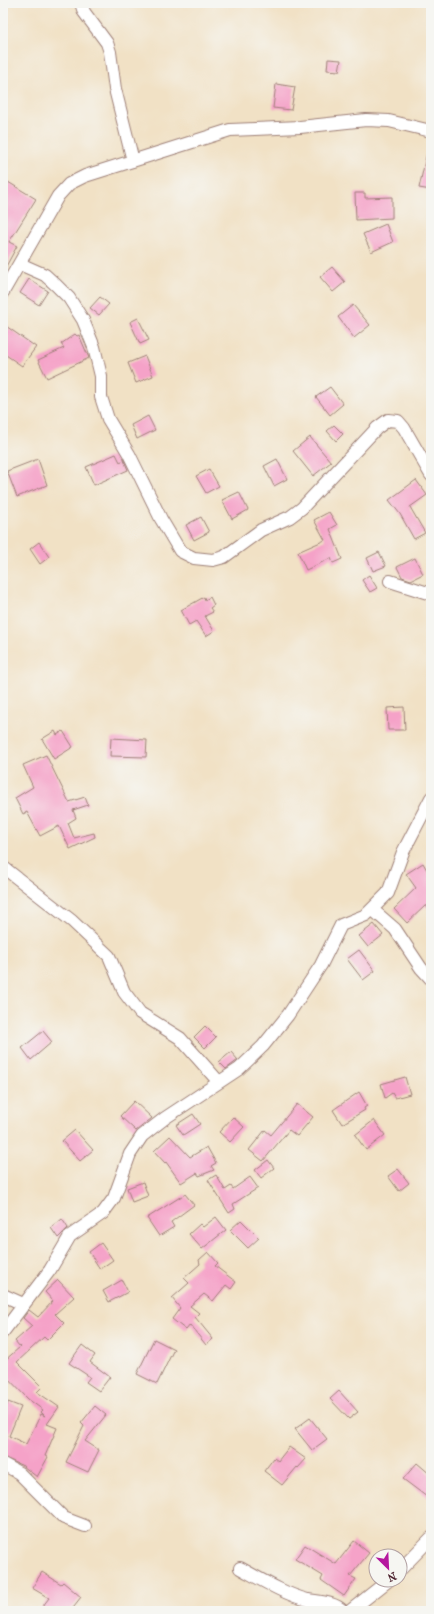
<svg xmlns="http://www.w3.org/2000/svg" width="434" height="1614" font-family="'IM FELL French Canon',serif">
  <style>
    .building { fill: #f5a2c8 }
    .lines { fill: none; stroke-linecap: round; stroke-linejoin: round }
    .minor-casing { stroke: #9e8078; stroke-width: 14 }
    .minor { stroke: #fff; stroke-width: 12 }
  </style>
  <rect width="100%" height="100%" fill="#f6f6f2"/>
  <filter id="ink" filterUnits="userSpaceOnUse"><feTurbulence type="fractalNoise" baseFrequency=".025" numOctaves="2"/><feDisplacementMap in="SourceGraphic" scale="8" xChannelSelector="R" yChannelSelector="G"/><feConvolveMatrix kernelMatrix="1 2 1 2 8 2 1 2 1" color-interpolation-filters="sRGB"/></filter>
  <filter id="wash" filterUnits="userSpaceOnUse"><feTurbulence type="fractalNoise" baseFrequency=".012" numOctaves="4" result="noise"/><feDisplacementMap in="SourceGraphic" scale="16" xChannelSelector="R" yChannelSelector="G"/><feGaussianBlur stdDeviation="0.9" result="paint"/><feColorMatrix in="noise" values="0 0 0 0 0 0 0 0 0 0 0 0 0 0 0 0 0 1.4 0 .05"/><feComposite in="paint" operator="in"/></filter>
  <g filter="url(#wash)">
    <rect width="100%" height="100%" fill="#f1e1c5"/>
    <g id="blocks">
      <!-- building -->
      <path class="building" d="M 328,59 L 341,60 L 339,71 L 327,70 Z
        M 276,84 L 295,87 L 291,110 L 273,108 Z
        M 427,152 L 431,152 L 431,190 L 419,188 Z
        M 8,182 L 36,199 L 9,242 L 17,246 L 3,272 L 3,190 Z
        M 355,193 L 365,193 L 365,198 L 392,197 L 392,218 L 356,220 Z
        M 386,224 L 393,242 L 371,252 L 363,234 Z
        M 332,267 L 345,282 L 333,292 L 320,277 Z
        M 29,279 L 48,291 L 39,305 L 20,293 Z
        M 100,297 L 109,304 L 99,315 L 90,308 Z
        M 353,305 L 370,325 L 354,338 L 338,317 Z
        M 138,318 L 149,340 L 140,344 L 130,322 Z
        M 3,324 L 36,347 L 22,366 L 3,353 Z
        M 75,334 L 77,336 L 79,335 L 89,358 L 47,378 L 38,360 L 64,348 L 61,344 Z
        M 145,356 L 153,376 L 136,383 L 128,363 Z
        M 330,387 L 343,404 L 330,415 L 316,397 Z
        M 148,416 L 155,430 L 137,439 L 131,425 Z
        M 334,425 L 343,434 L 336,441 L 327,431 Z
        M 310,437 L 331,462 L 313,476 L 293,451 Z
        M 116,454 L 120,462 L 124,460 L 128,470 L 94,485 L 86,467 Z
        M 38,459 L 47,485 L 17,497 L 7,471 Z
        M 277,459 L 287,479 L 274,486 L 264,466 Z
        M 209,469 L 219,486 L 206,493 L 196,476 Z
        M 416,480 L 427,495 L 410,507 L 425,533 L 414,539 L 400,514 L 389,500 Z
        M 239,492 L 248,510 L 232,519 L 222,500 Z
        M 329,512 L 337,525 L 330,529 L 342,559 L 333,563 L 331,558 L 306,570 L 298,552 L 325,540 L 314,520 Z
        M 201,517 L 209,532 L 194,540 L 186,525 Z
        M 39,542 L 49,557 L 40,564 L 30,549 Z
        M 379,552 L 386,566 L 373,571 L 367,558 Z
        M 415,558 L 423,574 L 411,580 L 402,577 L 397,567 Z
        M 369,575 L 377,588 L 370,592 L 362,580 Z
        M 204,597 L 205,600 L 210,597 L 214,605 L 210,608 L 213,612 L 205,616 L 214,631 L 206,636 L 196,621 L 189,625 L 181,610 Z
        M 404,707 L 405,730 L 388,730 L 387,708 Z
        M 55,731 L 57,735 L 63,731 L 73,747 L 54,759 L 42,739 Z
        M 111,738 L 147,740 L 146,757 L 110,756 Z
        M 46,755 L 69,802 L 85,797 L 88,805 L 73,810 L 76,818 L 68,823 L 74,838 L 94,833 L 95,837 L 70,849 L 59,826 L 40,836 L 27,812 L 23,814 L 15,798 L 33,787 L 23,765 Z
        M 423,863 L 431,877 L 431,913 L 426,905 L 407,923 L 394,909 L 416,888 L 406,874 Z
        M 374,924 L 383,935 L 368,947 L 359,936 Z
        M 359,950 L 375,971 L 363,980 L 347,959 Z
        M 205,1026 L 216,1037 L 205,1048 L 194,1037 Z
        M 43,1031 L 52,1042 L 31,1060 L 22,1048 Z
        M 231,1052 L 238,1060 L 226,1069 L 219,1062 Z
        M 405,1077 L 410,1094 L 395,1098 L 392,1093 L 385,1098 L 381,1084 Z
        M 359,1092 L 367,1106 L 364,1108 L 365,1110 L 342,1124 L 333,1110 Z
        M 134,1101 L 152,1118 L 136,1131 L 120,1116 Z
        M 297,1104 L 313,1117 L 297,1136 L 289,1130 L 263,1161 L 249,1150 L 265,1130 L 271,1135 Z
        M 193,1114 L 200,1124 L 183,1135 L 176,1125 Z
        M 233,1117 L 244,1127 L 230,1142 L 219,1132 Z
        M 374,1120 L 385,1135 L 366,1150 L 355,1135 Z
        M 75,1130 L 93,1150 L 80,1161 L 62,1141 Z
        M 170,1136 L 190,1157 L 207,1147 L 216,1163 L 211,1166 L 214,1170 L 199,1176 L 197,1173 L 181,1183 L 166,1162 L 165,1163 L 154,1151 Z
        M 268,1160 L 274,1168 L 261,1178 L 255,1170 Z
        M 398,1169 L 409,1183 L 399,1191 L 388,1176 Z
        M 216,1175 L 225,1190 L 231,1186 L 233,1189 L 250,1177 L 258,1188 L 233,1204 L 235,1209 L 229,1213 L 208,1180 Z
        M 143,1182 L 148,1196 L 132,1202 L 127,1188 Z
        M 185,1194 L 194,1205 L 171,1222 L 174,1227 L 159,1236 L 147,1218 Z
        M 216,1217 L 226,1230 L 202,1249 L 189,1234 L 200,1224 L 203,1227 Z
        M 62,1219 L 68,1228 L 58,1238 L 51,1228 Z
        M 241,1220 L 259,1238 L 248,1248 L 230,1230 Z
        M 101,1243 L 113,1260 L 100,1269 L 89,1252 Z
        M 208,1252 L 218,1263 L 215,1266 L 236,1282 L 231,1289 L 226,1285 L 213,1301 L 204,1294 L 190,1306 L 199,1313 L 195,1317 L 213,1339 L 206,1345 L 190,1325 L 186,1330 L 172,1319 L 180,1308 L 172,1298 L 189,1283 L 184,1278 L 200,1264 L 199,1260 Z
        M 58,1280 L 74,1297 L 55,1314 L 64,1323 L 47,1340 L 44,1337 L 17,1362 L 42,1387 L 37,1392 L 59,1407 L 47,1424 L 57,1428 L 45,1456 L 48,1457 L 37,1477 L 23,1466 L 3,1457 L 3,1416 L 8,1402 L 21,1407 L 9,1436 L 26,1444 L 41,1414 L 45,1416 L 41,1412 L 43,1410 L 28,1399 L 3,1373 L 3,1362 L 20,1347 L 15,1341 L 32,1326 L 23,1318 L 29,1310 L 38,1317 L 53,1301 L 45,1292 Z
        M 122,1280 L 128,1292 L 109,1302 L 103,1291 Z
        M 154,1339 L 174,1349 L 157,1384 L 137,1374 Z
        M 82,1345 L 95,1355 L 90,1362 L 110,1377 L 99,1391 L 86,1382 L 90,1377 L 69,1363 Z
        M 339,1391 L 358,1412 L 349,1419 L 330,1399 Z
        M 95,1406 L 106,1415 L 85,1441 L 99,1450 L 88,1472 L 66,1462 L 84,1426 L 81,1423 Z
        M 310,1418 L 327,1439 L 312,1450 L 295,1429 Z
        M 289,1447 L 306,1459 L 298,1468 L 297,1467 L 282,1485 L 264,1471 L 274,1458 L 278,1461 Z
        M 417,1463 L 431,1475 L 431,1500 L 403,1479 Z
        M 354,1541 L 369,1553 L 350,1576 L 356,1579 L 344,1596 L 321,1580 L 323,1576 L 295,1559 L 305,1545 L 336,1564 Z
        M 42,1572 L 61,1584 L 63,1582 L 81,1597 L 70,1611 L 39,1611 L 49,1598 L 32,1588 Z"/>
    </g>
  </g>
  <g filter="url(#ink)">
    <use href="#blocks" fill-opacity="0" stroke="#9e8078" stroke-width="1"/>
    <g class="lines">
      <!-- minor casing -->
      <g class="minor-casing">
        <path id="minor" d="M 81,3 L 84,12 L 107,43 L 110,52 L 115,89 L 133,161
          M 20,264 L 45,275 L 56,285 L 69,298 L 83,320 L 94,347 L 101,376 L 101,397 L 108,419 L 129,454 L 161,519 L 180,551 L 194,558 L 213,560 L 224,557 L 261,530 L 290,517 L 302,508 L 377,428 L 388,420 L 398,421 L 404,428 L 431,475
          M 3,292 L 58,196 L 69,184 L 85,176 L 230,130 L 300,127 L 366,120 L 389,121 L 431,131
          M 390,581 L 431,594
          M 3,867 L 72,921 L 109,956 L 124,992 L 140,1013 L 180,1038 L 218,1081
          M 373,910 L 395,929 L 421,968 L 431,979
          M 3,1295 L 23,1304
          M 3,1332 L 50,1270 L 70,1236 L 103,1213 L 114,1198 L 130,1154 L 142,1136 L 165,1118 L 239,1069 L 263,1046 L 288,1015 L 321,965 L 341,925 L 366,915 L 388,893 L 403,852 L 431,798
          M 3,1464 L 19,1473 L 64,1518 L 85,1526
          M 240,1568 C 260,1579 286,1595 308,1600 C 320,1602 334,1602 343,1611
          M 400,1570 L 431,1538
          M 350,1611 L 389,1580"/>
      </g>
      <!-- minor -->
      <use href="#minor" class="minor"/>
    </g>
  </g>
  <!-- margin -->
  <rect width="434" height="1614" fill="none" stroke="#f6f6f2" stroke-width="16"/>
  <!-- north arrow -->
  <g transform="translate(388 1568) rotate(156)"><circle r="19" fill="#f6f6f2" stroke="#b1a0a2"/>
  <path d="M0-3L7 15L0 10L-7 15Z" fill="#b5179e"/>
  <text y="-6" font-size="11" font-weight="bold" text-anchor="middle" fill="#4a1f2b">N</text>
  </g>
</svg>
